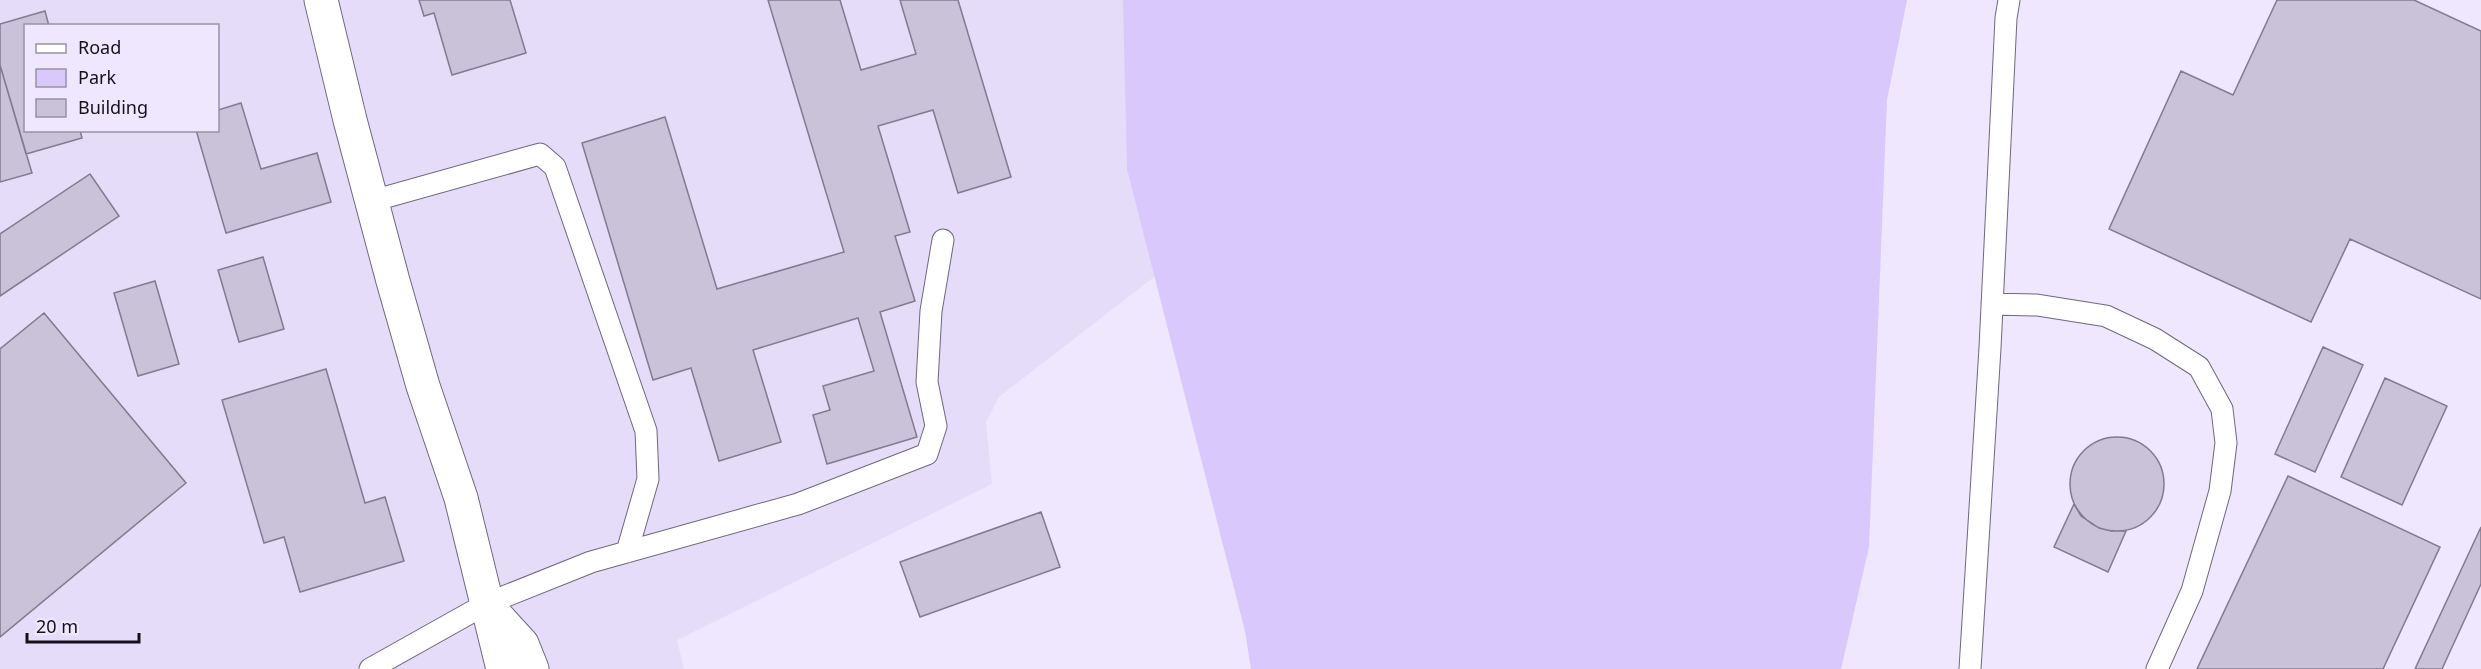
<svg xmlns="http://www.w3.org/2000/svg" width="2481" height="669" font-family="'Noto Sans',sans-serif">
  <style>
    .built { fill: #e5dcfa; fill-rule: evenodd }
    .green { fill: #d8c8fc }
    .building { fill: #c9c2d9; stroke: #817b8f; stroke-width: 1.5 }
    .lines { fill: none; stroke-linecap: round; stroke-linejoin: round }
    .service-casing { stroke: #6e687c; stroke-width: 23 }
    .minor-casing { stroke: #6e687c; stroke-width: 35 }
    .service { stroke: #fff; stroke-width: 21 }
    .minor { stroke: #fff; stroke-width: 33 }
  </style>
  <rect width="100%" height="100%" fill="#eee7fe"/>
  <!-- built -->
  <path class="built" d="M 0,0 L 1512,0 L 999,397 L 986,422 L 992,484 L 677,640 L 684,669 L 0,669 ZM 26,26 L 218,26 L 218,130 L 26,130 Z"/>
  <!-- green -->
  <path class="green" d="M 1123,0 L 1907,0 L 1887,100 L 1869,547 L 1841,669 L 1251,669 L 1245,631 L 1127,169 Z"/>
  <!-- building -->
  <path class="building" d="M 419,0 L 510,0 L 526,53 L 452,75 L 434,13 L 424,16 Z
    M 768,0 L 840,0 L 861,70 L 916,54 L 900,0 L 958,0 L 1011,177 L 958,193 L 933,110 L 878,126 L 910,232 L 895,236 L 915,301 L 880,312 L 917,437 L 827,464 L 813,415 L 830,410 L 823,386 L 874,371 L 858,318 L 753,350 L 781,442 L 719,461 L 691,368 L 653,380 L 582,143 L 665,117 L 717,289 L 844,252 Z
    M 2277,0 L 2414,0 L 2481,31 L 2481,299 L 2350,239 L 2311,322 L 2109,229 L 2181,71 L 2233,95 Z
    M 45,11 L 49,26 L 26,26 L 26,130 L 80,130 L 82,138 L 26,154 L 0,65 L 0,24 Z
    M 0,65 L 32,173 L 0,182 Z
    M 241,103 L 261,169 L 317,153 L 331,202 L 226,233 L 196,130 L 218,130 L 218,110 Z
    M 90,174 L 119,216 L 0,296 L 0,234 Z
    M 263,257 L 284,329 L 239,342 L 218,270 Z
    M 155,281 L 179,364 L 138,376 L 114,293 Z
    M 44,313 L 186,483 L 0,637 L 0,349 Z
    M 2323,347 L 2363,365 L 2315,472 L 2275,454 Z
    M 326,369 L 365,503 L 385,497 L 404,561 L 300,592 L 284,537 L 264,543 L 222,400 Z
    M 2385,378 L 2447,406 L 2402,505 L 2341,477 Z
    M2070 484a47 47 0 1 1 94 0a47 47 0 1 1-94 0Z
    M 2288,476 L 2440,547 L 2383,669 L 2197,669 Z
    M 2074,504 L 2081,516 L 2099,528 L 2111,531 L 2126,531 L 2108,572 L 2054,547 Z
    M 1041,512 L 1060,567 L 920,617 L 900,562 Z
    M 2481,527 L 2481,584 L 2442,669 L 2415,669 Z"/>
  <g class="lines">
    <!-- service casing -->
    <g class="service-casing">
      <path id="service" d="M 372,201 L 540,154 L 555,167 L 646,431 L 648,479 L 627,552
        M 1992,304 L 2037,305 L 2106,316 L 2155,339 L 2199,367 L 2222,409 L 2226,443 L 2220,491 L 2192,591 L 2157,669
        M 370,669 L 486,604 L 591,562 L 798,504 L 927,454 L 936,426 L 927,382 L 931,311 L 943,240
        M 1970,669 L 1990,348 L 2006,18 L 2009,0"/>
    </g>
    <!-- minor casing -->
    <g class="minor-casing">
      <path id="minor" d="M 321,0 L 350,120 L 393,281 L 423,386 L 461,498 L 503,669
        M 491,610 L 522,644 L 532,669"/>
    </g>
    <!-- service -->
    <use href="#service" class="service"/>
    <!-- minor -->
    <use href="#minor" class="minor"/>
  </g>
  <!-- legend -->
  <rect x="24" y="24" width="195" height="108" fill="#eee7fe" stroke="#9792a2" stroke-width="1.5"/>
  <rect x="36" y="44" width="30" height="9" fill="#ffffff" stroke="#9792a2" stroke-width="1.5"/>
  <text x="78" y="54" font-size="18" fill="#141219">Road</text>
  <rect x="36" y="69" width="30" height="18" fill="#d8c8fc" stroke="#9792a2" stroke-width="1.5"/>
  <text x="78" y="84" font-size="18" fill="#141219">Park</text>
  <rect x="36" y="99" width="30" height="18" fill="#c9c2d9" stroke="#9792a2" stroke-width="1.5"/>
  <text x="78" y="114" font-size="18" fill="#141219">Building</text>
  <!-- scale -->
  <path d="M27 633v9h112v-9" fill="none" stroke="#141219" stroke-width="3"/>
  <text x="36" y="633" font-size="18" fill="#141219" stroke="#eee7fe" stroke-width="4.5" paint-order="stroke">20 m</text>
</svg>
